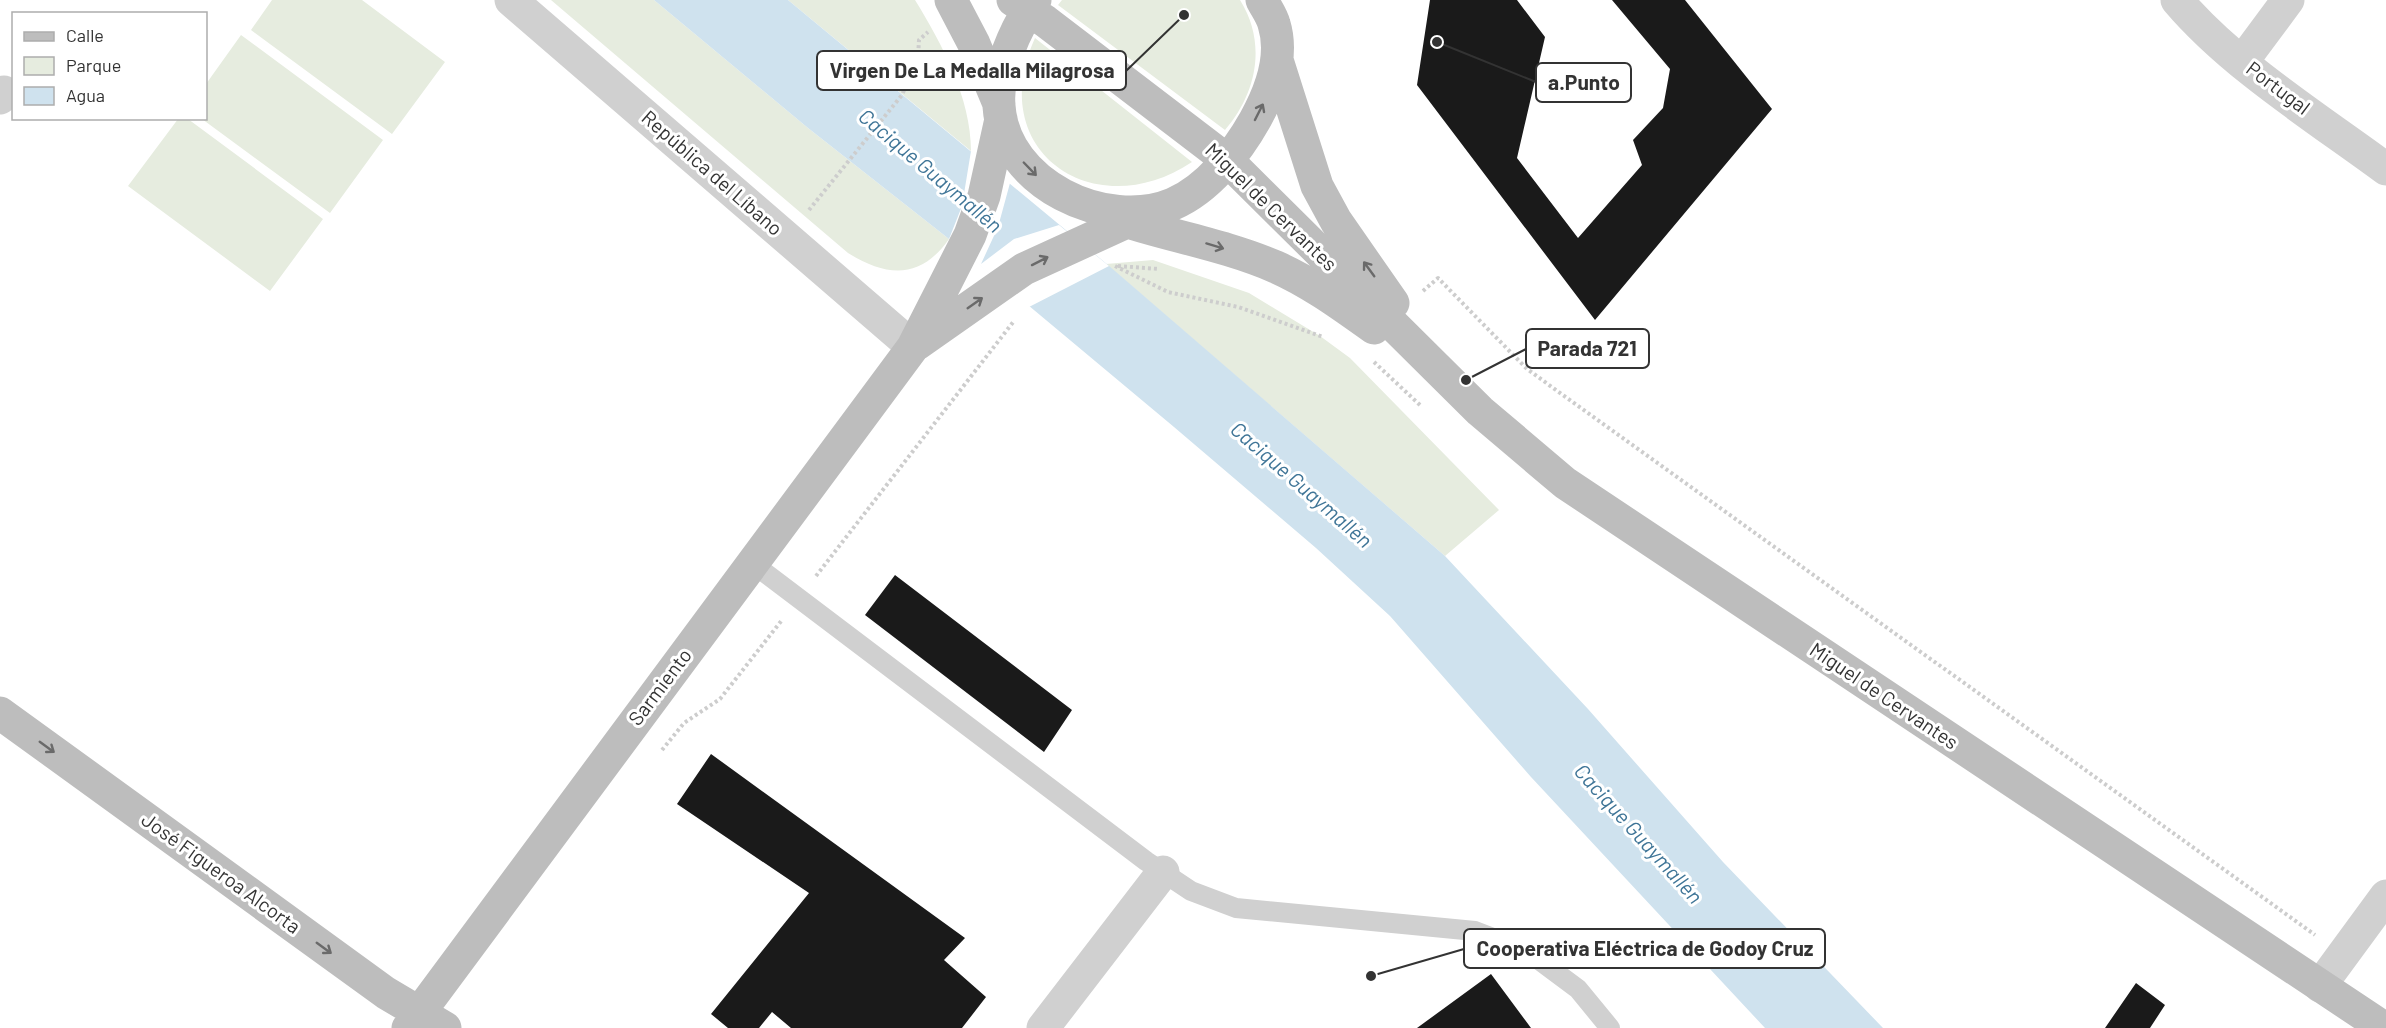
<svg xmlns="http://www.w3.org/2000/svg" width="2386" height="1028" font-family="Barlow,sans-serif">
  <style>
    .green { fill: #e6ecdf }
    .water { fill: #cfe2ee }
    .pier { fill: #fff }
    .building { fill: #1a1a1a }
    .lines { fill: none; stroke-linecap: round; stroke-linejoin: round }
    .path { stroke: #cdcdcd; stroke-width: 4; stroke-dasharray: 3 3; stroke-linecap: butt }
    .lane { stroke: #d0d0d0; stroke-width: 20 }
    .street { stroke: #d0d0d0; stroke-width: 33 }
    .secondary { stroke: #bdbdbd; stroke-width: 33 }
    .oneway { stroke: #6a6a6a }
    .labels { text-anchor: middle; stroke-width: 6; stroke-linejoin: round; paint-order: stroke }
    .street-label { font-size: 20px; fill: #333; stroke: #fff }
    .water-label { font-size: 21px; font-style: italic; fill: #3f7597; stroke: #fff }
    .leader { fill: none; stroke: #333; stroke-width: 2 }
    .callout-dot { fill: #333; stroke: #fff; stroke-width: 2 }
    .callout { fill: #fff; stroke: #333; stroke-width: 2 }
    .callout-label { font-size: 21px; text-anchor: middle; font-weight: bold; fill: #333 }
  </style>
  <rect width="100%" height="100%" fill="#fff"/>
  <!-- green -->
  <path class="green" d="M 272,0 L 362,0 L 445,62 L 392,134 L 251,30 Z
    M 551,0 L 654,0 L 808,128 L 949,239 C 920,280 887,277 848,253 Z
    M 788,0 L 915,0 C 942,44 971,98 971,151 Z
    M 1062,0 L 1240,0 C 1267,43 1257,93 1225,130 L 1058,5 Z
    M 241,35 L 383,140 L 330,213 L 202,119 L 206,118 L 206,84 Z
    M 1035,38 L 1192,162 C 1095,227 983,152 1035,38 Z
    M 178,119 L 188,119 L 323,219 L 270,291 L 128,186 Z
    M 1153,260 L 1249,293 L 1320,336 L 1350,358 L 1499,510 L 1445,556 L 1106,264 Z"/>
  <!-- water -->
  <path class="water" d="M 654,0 L 788,0 L 1108,265 L 1445,556 L 1588,709 L 1723,862 L 1883,1028 L 1765,1028 L 1531,777 L 1390,616 L 1316,548 L 1174,427 L 949,239 L 808,128 Z"/>
  <!-- pier -->
  <path class="pier" d="M 971,151 L 1010,183 L 998,227 L 981,264 L 1014,239 L 1059,225 L 1109,266 L 1029,307 L 963,251 L 949,239 L 962,206 Z"/>
  <!-- building -->
  <path class="building" d="M 1430,0 L 1517,0 L 1545,37 L 1517,158 L 1578,238 L 1642,165 L 1633,140 L 1663,108 L 1670,69 L 1612,0 L 1685,0 L 1772,109 L 1595,320 L 1417,85 Z
    M 895,575 L 1072,710 L 1044,752 L 865,615 Z
    M 711,754 L 965,938 L 944,960 L 986,997 L 962,1028 L 791,1028 L 772,1012 L 759,1028 L 728,1028 L 711,1014 L 809,893 L 677,804 Z
    M 1491,974 L 1531,1028 L 1417,1028 Z
    M 2136,983 L 2165,1005 L 2150,1028 L 2105,1028 Z"/>
  <g class="lines">
    <!-- path -->
    <path class="path" d="M 809,210 L 902,95 L 918,58 L 919,40 L 928,32
      M 1115,266 L 1168,292 L 1238,307 L 1323,337
      M 1118,266 L 1159,269
      M 1423,291 L 1438,278 L 1527,369 L 1556,390 L 2315,935
      M 1374,362 L 1421,406
      M 816,576 L 1014,321
      M 662,750 L 684,723 L 720,699 L 782,620"/>
    <!-- lane -->
    <path class="lane" d="M 752,563 L 1146,861 L 1191,891 L 1236,908 L 1475,931 L 1527,951 L 1578,989 L 1610,1028"/>
    <!-- street -->
    <path class="street" d="M 511,0 L 913,347
      M 2177,0 C 2232,65 2317,118 2386,169
      M 2242,62 L 2288,0
      M 0,98 L 4,92
      M 2320,986 L 2386,896
      M 1043,1028 L 1163,872"/>
    <!-- secondary -->
    <path class="secondary" d="M 951,0 L 974,44 L 999,104
      M 1013,0 L 1045,21 L 1227,160 L 1480,411 L 1565,483 L 2384,1028
      M 1035,0 C 1015,29 996,71 999,106 C 1004,184 1106,232 1173,204 C 1208,189 1237,152 1255,120 C 1270,93 1284,56 1274,24 C 1272,16 1266,8 1262,0
      M 1277,60 L 1317,186 L 1336,221 L 1393,303
      M 1118,219 C 1170,236 1225,245 1276,267 C 1312,283 1343,306 1374,328
      M 917,344 L 1024,269 L 1142,215
      M 0,713 L 386,993 L 445,1028
      M 408,1028 L 913,347 L 970,235 L 984,196 L 1001,119"/>
  </g>
  <!-- one-way arrows -->
  <defs><path id="oneway-shaft" d="M-6 0H5M1.5-3L5.5 0L1.5 3" fill="none" stroke-width="1.6" stroke-linecap="round" stroke-linejoin="round" transform="scale(1.5)"/></defs>
  <g class="oneway">
    <use href="#oneway-shaft" transform="translate(1259 112) rotate(-63)"/>
    <use href="#oneway-shaft" transform="translate(1030 169) rotate(46)"/>
    <use href="#oneway-shaft" transform="translate(1215 246) rotate(17)"/>
    <use href="#oneway-shaft" transform="translate(1040 261) rotate(-27)"/>
    <use href="#oneway-shaft" transform="translate(1369 269) rotate(-126)"/>
    <use href="#oneway-shaft" transform="translate(975 303) rotate(-35)"/>
    <use href="#oneway-shaft" transform="translate(47 747) rotate(36)"/>
    <use href="#oneway-shaft" transform="translate(324 948) rotate(36)"/>
  </g>
  <g class="labels">
    <!-- street labels -->
    <g class="street-label">
      <text transform="translate(2278 88) rotate(37)" y="7">Portugal</text>
      <text transform="translate(712 173) rotate(41)" y="7">República del Líbano</text>
      <text transform="translate(1271 207) rotate(44)" y="7">Miguel de Cervantes</text>
      <text transform="translate(660 687) rotate(-53)" y="7">Sarmiento</text>
      <text transform="translate(1884 696) rotate(34)" y="7">Miguel de Cervantes</text>
      <text transform="translate(221 873) rotate(36)" y="7">José Figueroa Alcorta</text>
    </g>
    <!-- water labels -->
    <g class="water-label">
      <text transform="translate(930 171) rotate(40)" y="7">Cacique Guaymallén</text>
      <text transform="translate(1301 485) rotate(41)" y="7">Cacique Guaymallén</text>
      <text transform="translate(1638 834) rotate(48)" y="7">Cacique Guaymallén</text>
    </g>
  </g>
  <!-- callouts -->
  <path class="leader" d="M1184 15L1126 71M1437 42L1536 82M1466 380L1526 349M1371 976L1464 949"/>
  <g class="callout-dot">
    <circle cx="1184" cy="15" r="6"/>
    <circle cx="1437" cy="42" r="6"/>
    <circle cx="1466" cy="380" r="6"/>
    <circle cx="1371" cy="976" r="6"/>
  </g>
  <g class="callout">
    <rect x="817" y="51" width="309" height="39" rx="6"/>
    <rect x="1536" y="63" width="95" height="39" rx="6"/>
    <rect x="1526" y="329" width="123" height="39" rx="6"/>
    <rect x="1464" y="929" width="361" height="39" rx="6"/>
  </g>
  <g class="callout-label">
    <text x="972" y="78">Virgen De La Medalla Milagrosa</text>
    <text x="1584" y="90">a.Punto</text>
    <text x="1587" y="356">Parada 721</text>
    <text x="1645" y="956">Cooperativa Eléctrica de Godoy Cruz</text>
  </g>
  <!-- legend -->
  <rect x="12" y="12" width="195" height="108" fill="#ffffff" stroke="#adadad" stroke-width="1.5"/>
  <rect x="24" y="32" width="30" height="9" fill="#bdbdbd" stroke="#adadad" stroke-width="1.5"/>
  <text x="66" y="42" font-size="18" fill="#333333">Calle</text>
  <rect x="24" y="57" width="30" height="18" fill="#e6ecdf" stroke="#adadad" stroke-width="1.5"/>
  <text x="66" y="72" font-size="18" fill="#333333">Parque</text>
  <rect x="24" y="87" width="30" height="18" fill="#cfe2ee" stroke="#adadad" stroke-width="1.5"/>
  <text x="66" y="102" font-size="18" fill="#333333">Agua</text>
</svg>
